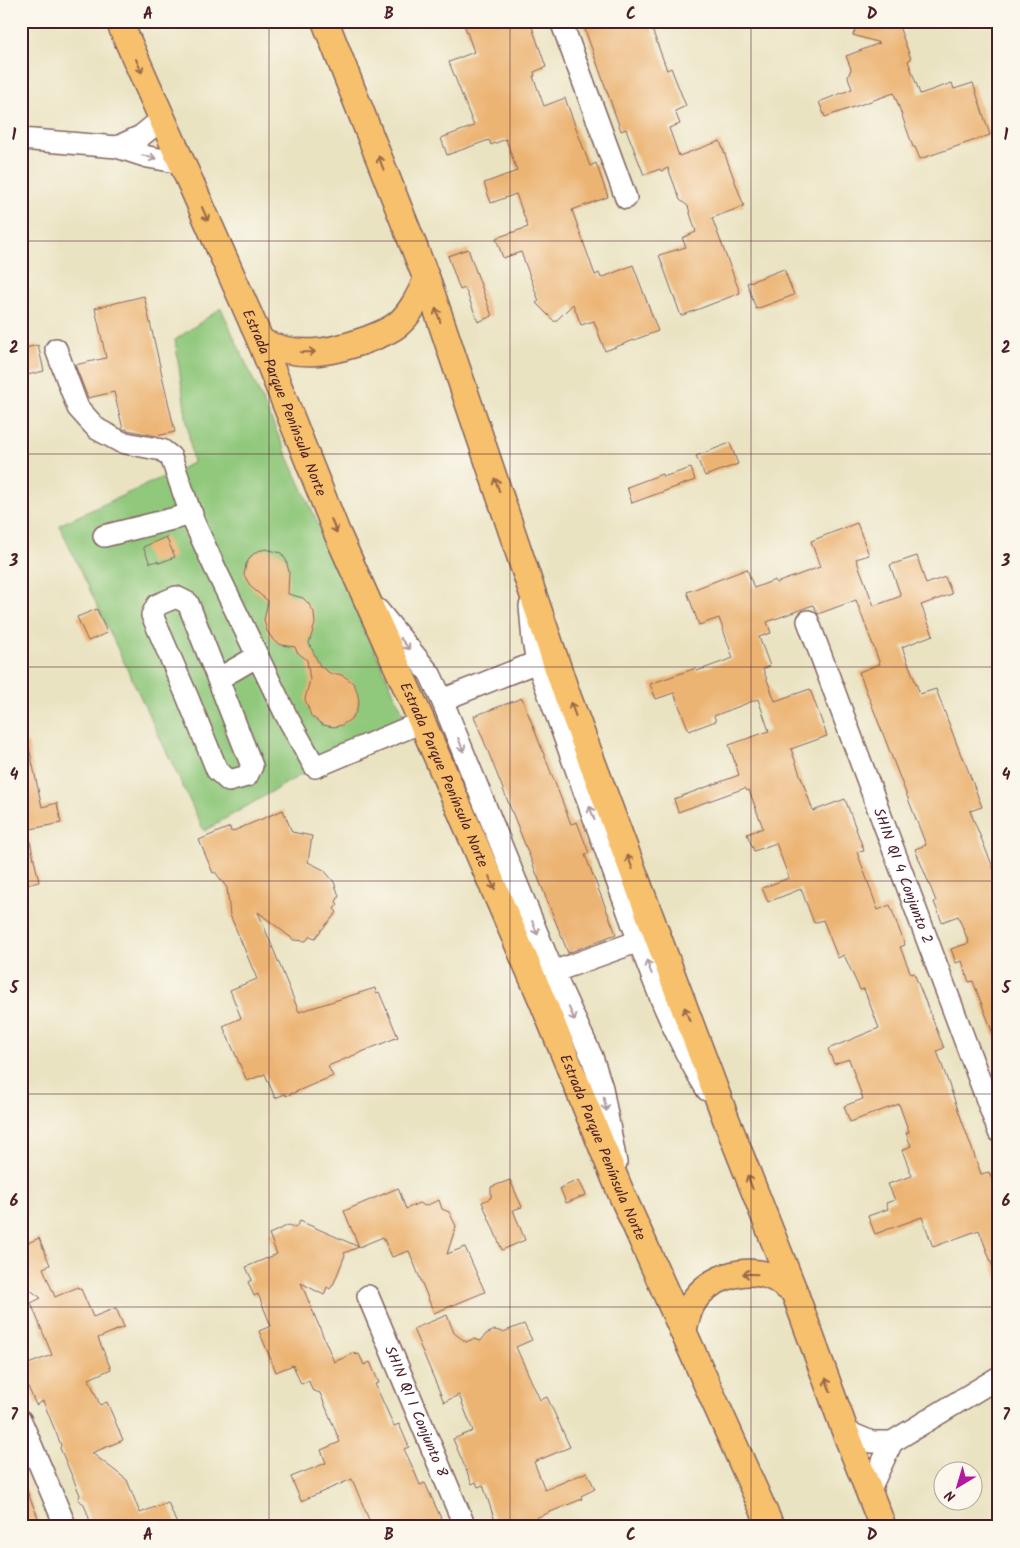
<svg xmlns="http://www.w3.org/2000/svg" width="1020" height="1548" font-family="Kalam,sans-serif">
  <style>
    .green { fill: #90c87b; stroke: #6d7453 }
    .building { fill: #ecb473 }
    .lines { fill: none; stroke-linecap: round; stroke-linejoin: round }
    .minor-casing { stroke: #826460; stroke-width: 24 }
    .major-casing { stroke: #826460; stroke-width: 29 }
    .minor { stroke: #fff; stroke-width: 21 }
    .major { stroke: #f7c06c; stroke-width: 26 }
    .oneway { stroke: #986748 }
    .oneway2 { stroke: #ae9aa0 }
    .grid { fill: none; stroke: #4a1f2b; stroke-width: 1; stroke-opacity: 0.55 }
    .labels { text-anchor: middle; stroke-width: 4.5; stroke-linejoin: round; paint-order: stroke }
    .street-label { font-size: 15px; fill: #4a1f2b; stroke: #fbf7ec }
    .neatline { fill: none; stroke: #4a1f2b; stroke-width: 2 }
    .grid-label { font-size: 16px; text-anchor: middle; font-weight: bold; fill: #4a1f2b }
  </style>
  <rect width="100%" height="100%" fill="#fbf7ec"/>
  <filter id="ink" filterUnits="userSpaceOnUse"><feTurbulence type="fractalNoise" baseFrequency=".02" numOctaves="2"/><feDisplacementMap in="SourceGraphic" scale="10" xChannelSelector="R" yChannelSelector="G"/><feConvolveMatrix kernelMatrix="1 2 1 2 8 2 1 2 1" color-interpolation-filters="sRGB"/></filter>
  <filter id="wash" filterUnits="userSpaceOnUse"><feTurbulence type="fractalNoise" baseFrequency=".0096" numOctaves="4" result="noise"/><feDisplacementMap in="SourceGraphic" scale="20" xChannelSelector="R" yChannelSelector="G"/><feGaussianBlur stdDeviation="1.12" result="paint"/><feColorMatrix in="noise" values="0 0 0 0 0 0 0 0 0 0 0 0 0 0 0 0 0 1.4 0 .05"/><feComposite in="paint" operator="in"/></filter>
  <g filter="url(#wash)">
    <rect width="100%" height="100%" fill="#eae3c2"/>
    <!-- green -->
    <path class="green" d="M 221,308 L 404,715 L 204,831 L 59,525 L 193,463 L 175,340 Z"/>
    <g id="blocks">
      <!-- building -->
      <path class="building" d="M 463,21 L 530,21 L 546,67 L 534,72 L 535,76 L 533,76 L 544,106 L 565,98 L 590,166 L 596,163 L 608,197 L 572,210 L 595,275 L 599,273 L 601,278 L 633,265 L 658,331 L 605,351 L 594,321 L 581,325 L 573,304 L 555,322 L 536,303 L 539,301 L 521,252 L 503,258 L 496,238 L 528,227 L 516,194 L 491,203 L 484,183 L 517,171 L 506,139 L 491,145 L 489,140 L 447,155 L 441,138 L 474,126 L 449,62 L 474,52 Z
        M 582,21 L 649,21 L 667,70 L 671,68 L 686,106 L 675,111 L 680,124 L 669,128 L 679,156 L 720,141 L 744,206 L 712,218 L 740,293 L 681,316 L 659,255 L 686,247 L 682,238 L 696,232 L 690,213 L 688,206 L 680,200 L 668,168 L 661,171 L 660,169 L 644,175 L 626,129 L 621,131 Z
        M 859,21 L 897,21 L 911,59 L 908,61 L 920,94 L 952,83 L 954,89 L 973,83 L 990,135 L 920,159 L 915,147 L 913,147 L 894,93 L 825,117 L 819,102 L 852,89 L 848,77 L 851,69 L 846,56 L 880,43 L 853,35 Z
        M 468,249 L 492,316 L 478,322 L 465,288 L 460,290 L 448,256 Z
        M 784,269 L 794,295 L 756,309 L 747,283 Z
        M 144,296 L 175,432 L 156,436 L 123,429 L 114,392 L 88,398 L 75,365 L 106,358 L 95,308 Z
        M 38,345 L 44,371 L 23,376 L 21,367 L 21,349 Z
        M 730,443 L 738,464 L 705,476 L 696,456 Z
        M 691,468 L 695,480 L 632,503 L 627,487 L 662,474 L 663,477 Z
        M 857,523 L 869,555 L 856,559 L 874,606 L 901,596 L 890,565 L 917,556 L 926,584 L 945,577 L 952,594 L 921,605 L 933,635 L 902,647 L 920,694 L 936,689 L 962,758 L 963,757 L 982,807 L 970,811 L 999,882 L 999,1044 L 997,1044 L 973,981 L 969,982 L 962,961 L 956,963 L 951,949 L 969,943 L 958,916 L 942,922 L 934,902 L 936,901 L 915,849 L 926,845 L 859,672 L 880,664 L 856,600 L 818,614 L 813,605 L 767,622 L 771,633 L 759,637 L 770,666 L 763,669 L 775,701 L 810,689 L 827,736 L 791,749 L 813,811 L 845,799 L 862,845 L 864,851 L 857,852 L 878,910 L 890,905 L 905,945 L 900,947 L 911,974 L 914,973 L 944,1048 L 937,1051 L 981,1174 L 989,1172 L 999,1197 L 999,1278 L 997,1278 L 979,1230 L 933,1247 L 922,1217 L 875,1234 L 868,1216 L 888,1209 L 886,1203 L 895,1200 L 888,1184 L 912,1176 L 902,1150 L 911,1146 L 906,1133 L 909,1132 L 899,1104 L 850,1122 L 844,1106 L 863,1099 L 849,1059 L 834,1064 L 828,1049 L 879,1028 L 864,989 L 860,990 L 844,955 L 838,958 L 823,920 L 814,923 L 801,889 L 768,902 L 762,888 L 789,878 L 776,843 L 754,851 L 747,834 L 763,828 L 749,790 L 747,791 L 745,788 L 678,812 L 674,799 L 739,775 L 729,745 L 769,731 L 758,699 L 714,716 L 716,721 L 689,731 L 674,693 L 656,699 L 650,684 L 696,668 L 697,671 L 733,658 L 719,618 L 699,625 L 687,592 L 747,569 L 754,588 L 775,580 L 776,583 L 820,567 L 811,541 Z
        M 166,537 L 175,557 L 159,563 L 158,561 L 150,563 L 143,547 Z
        M 266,549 L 281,553 L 286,560 L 289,572 L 288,594 L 303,598 L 308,603 L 314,612 L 315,624 L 309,643 L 320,666 L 331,674 L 339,674 L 347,678 L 354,684 L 357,691 L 359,701 L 356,712 L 351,719 L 342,725 L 334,727 L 323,725 L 311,716 L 305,699 L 310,680 L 307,660 L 297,652 L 295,647 L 282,645 L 274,641 L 267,631 L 264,620 L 268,601 L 251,587 L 244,575 L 246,564 L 251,556 L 258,551 Z
        M 97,609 L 107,633 L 88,641 L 77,617 Z
        M 522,698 L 571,824 L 577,822 L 589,853 L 585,855 L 616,934 L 568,953 L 474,716 Z
        M 28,743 L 42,807 L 57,803 L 61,823 L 21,831 L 21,744 Z
        M 283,810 L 292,832 L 312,836 L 308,862 L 324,870 L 334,882 L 339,896 L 336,902 L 338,904 L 334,909 L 337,912 L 315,938 L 310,936 L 306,941 L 294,940 L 258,912 L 299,1012 L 375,988 L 376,993 L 379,992 L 398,1037 L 328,1066 L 333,1076 L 286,1096 L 285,1094 L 275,1098 L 265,1074 L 247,1081 L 223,1026 L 241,1018 L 230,990 L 257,979 L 230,915 L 227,888 L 215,872 L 213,873 L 199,840 L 230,827 L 231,832 Z
        M 28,832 L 39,882 L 21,886 L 21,833 Z
        M 510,1180 L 522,1207 L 513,1210 L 525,1240 L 502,1250 L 482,1202 L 491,1198 L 491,1187 Z
        M 579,1180 L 586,1195 L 566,1203 L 560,1188 Z
        M 398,1188 L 406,1209 L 419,1203 L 425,1206 L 439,1200 L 442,1209 L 449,1212 L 456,1226 L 447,1254 L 465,1247 L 485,1292 L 434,1313 L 409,1251 L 392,1257 L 383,1237 L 359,1247 L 344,1211 Z
        M 300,1221 L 359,1247 L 344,1253 L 345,1255 L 334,1283 L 330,1289 L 327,1287 L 324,1295 L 301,1283 L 334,1362 L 355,1353 L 356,1355 L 359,1354 L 364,1365 L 370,1362 L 379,1383 L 375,1384 L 394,1426 L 399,1424 L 409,1447 L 404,1449 L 413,1468 L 420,1485 L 425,1483 L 445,1527 L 372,1527 L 352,1479 L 301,1501 L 291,1477 L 326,1463 L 321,1450 L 340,1442 L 320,1393 L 312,1390 L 309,1381 L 301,1384 L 293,1365 L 276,1372 L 259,1331 L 271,1326 L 258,1294 L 254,1296 L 248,1282 L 252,1280 L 246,1267 L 277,1254 L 269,1234 L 289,1225 L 295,1228 Z
        M 39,1238 L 50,1265 L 43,1268 L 55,1297 L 78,1287 L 79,1289 L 81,1289 L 93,1317 L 116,1308 L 124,1327 L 98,1338 L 111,1369 L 89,1379 L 100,1405 L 107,1402 L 123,1440 L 92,1453 L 127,1480 L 140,1513 L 168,1502 L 178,1527 L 92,1527 L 84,1504 L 78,1500 L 80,1495 L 60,1448 L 61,1445 L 43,1401 L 36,1405 L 23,1375 L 26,1373 L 23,1366 L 52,1355 L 31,1303 L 41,1298 L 21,1283 L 21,1246 Z
        M 447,1315 L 454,1333 L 466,1342 L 473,1339 L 481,1341 L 486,1334 L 495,1330 L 503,1332 L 524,1324 L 532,1340 L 516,1347 L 540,1400 L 547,1397 L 570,1447 L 534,1462 L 545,1490 L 587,1472 L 595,1489 L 581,1496 L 582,1499 L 514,1527 L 497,1527 L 483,1485 L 478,1487 L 476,1482 L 472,1484 L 453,1439 L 473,1431 L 459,1395 L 444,1402 L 413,1329 Z
        M 21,1477 L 42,1527 L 21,1527 Z"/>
    </g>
  </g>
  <g filter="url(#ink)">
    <use href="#blocks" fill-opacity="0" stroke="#826460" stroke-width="1"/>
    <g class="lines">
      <!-- minor casing -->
      <g class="minor-casing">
        <g id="minor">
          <path d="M 561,21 L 626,198"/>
          <path d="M 21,139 L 117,147 L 148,157 L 182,163"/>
          <path d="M 117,147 L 141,136 L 162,119"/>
          <path d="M 56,349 L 78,408 L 97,429 L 121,442 L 162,450 L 171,457 L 193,520 L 215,568 L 286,715 L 315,767 L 422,722"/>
          <path d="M 104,536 L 192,514"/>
          <path d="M 176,597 L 188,603 L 252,766 L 247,776 L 229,781 L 217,770 L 187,696 L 152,615 L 157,605 Z"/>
          <path d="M 530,606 L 533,641 L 537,662 C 565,740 594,817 622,895 C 646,961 669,1029 707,1090"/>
          <path d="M 378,610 L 430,674 L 442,700 L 553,972 L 592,1057 L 602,1088 L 616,1163"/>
          <path id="s1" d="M 808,621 L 999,1132"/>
          <path d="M 218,679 L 256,657"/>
          <path d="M 442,700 L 537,662"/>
          <path d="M 553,972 L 639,941"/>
          <path id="s2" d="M 368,1296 L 465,1527"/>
          <path d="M 21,1421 L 66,1527"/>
          <path d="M 845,1431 L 872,1442 L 892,1442 L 999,1377"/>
          <path d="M 869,1491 L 892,1442"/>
        </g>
      </g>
      <!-- major casing -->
      <g class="major-casing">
        <g id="major">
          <path id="s3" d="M 119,21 L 261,342 L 337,533 L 422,722 L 542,1000 L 621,1193 L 771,1527"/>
          <path d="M 325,21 L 427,280 L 566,692 L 726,1119 L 794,1291 L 845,1431 L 883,1527"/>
          <path d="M 261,342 C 299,358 327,354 366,340 C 376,336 388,332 397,325 C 411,314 419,296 427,280"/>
          <path d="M 683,1331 C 685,1324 687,1315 690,1308 C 703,1279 745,1264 774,1278 C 781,1282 787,1287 794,1291"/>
        </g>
      </g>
      <!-- minor -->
      <use href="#minor" class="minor"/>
      <!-- major -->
      <use href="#major" class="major"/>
    </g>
    <!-- one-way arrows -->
    <defs><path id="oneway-shaft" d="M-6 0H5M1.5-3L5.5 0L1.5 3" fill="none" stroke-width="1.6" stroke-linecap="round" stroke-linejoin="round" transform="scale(1.25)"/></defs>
    <g class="oneway">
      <use href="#oneway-shaft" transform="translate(139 66) rotate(66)"/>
      <use href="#oneway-shaft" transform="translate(381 163) rotate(-111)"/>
      <use href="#oneway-shaft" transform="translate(205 214) rotate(66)"/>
      <use href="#oneway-shaft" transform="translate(438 315) rotate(-109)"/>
      <use href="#oneway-shaft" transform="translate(308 352) rotate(-1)"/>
      <use href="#oneway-shaft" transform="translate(497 485) rotate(-110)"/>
      <use href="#oneway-shaft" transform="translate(334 526) rotate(68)"/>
      <use href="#oneway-shaft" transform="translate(573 709) rotate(-110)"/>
      <use href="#oneway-shaft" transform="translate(630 862) rotate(-110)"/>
      <use href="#oneway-shaft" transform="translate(492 883) rotate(67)"/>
      <use href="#oneway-shaft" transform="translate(687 1014) rotate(-110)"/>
      <use href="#oneway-shaft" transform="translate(750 1182) rotate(-111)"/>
      <use href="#oneway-shaft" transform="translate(750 1274) rotate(-178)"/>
      <use href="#oneway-shaft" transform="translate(828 1385) rotate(-110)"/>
    </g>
    <g class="oneway2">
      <use href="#oneway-shaft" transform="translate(149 157) rotate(14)"/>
      <use href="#oneway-shaft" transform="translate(405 644) rotate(51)"/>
      <use href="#oneway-shaft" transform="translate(461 745) rotate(68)"/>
      <use href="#oneway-shaft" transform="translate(592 813) rotate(-110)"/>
      <use href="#oneway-shaft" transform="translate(535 928) rotate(68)"/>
      <use href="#oneway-shaft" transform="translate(649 967) rotate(-111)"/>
      <use href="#oneway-shaft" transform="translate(572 1014) rotate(65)"/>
      <use href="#oneway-shaft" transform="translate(605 1104) rotate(78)"/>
    </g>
  </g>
  <!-- grid -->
  <path class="grid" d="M 269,21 L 269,1527M 510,21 L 510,1527M 751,21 L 751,1527M 21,241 L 999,241M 21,454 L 999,454M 21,667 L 999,667M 21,881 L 999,881M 21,1094 L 999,1094M 21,1307 L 999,1307"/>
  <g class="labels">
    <!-- street labels -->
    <g class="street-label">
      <text dy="5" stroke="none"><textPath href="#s3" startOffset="416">Estrada Parque Península Norte</textPath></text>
      <text dy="5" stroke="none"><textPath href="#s3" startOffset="821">Estrada Parque Península Norte</textPath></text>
      <text dy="5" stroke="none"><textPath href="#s1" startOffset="272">SHIN QI 4 Conjunto 2</textPath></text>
      <text dy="5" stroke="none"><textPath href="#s3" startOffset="1226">Estrada Parque Península Norte</textPath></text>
      <text dy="5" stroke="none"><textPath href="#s2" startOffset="125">SHIN QI 1 Conjunto 8</textPath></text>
    </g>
  </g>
  <!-- margin -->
  <rect width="1020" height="1548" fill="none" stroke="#fbf7ec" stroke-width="55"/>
  <!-- north arrow -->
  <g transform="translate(958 1486) rotate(218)"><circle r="24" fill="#fbf7ec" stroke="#b4a19f"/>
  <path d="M0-4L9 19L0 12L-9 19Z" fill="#b5179e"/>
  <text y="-8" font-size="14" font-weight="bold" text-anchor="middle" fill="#4a1f2b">N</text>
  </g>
  <rect x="28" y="28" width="964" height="1492" class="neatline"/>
  <g class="grid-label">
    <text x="148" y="19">A</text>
    <text x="389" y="19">B</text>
    <text x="631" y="19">C</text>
    <text x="872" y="19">D</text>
    <text x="14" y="140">1</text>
    <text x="1006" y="140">1</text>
    <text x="14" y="353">2</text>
    <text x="1006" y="353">2</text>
    <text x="14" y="566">3</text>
    <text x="1006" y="566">3</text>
    <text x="14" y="780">4</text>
    <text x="1006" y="780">4</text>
    <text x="14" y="993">5</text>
    <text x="1006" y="993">5</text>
    <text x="14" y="1206">6</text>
    <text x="1006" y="1206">6</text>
    <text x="14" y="1420">7</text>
    <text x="1006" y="1420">7</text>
    <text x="148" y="1540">A</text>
    <text x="389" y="1540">B</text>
    <text x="631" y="1540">C</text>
    <text x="872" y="1540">D</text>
  </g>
</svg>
